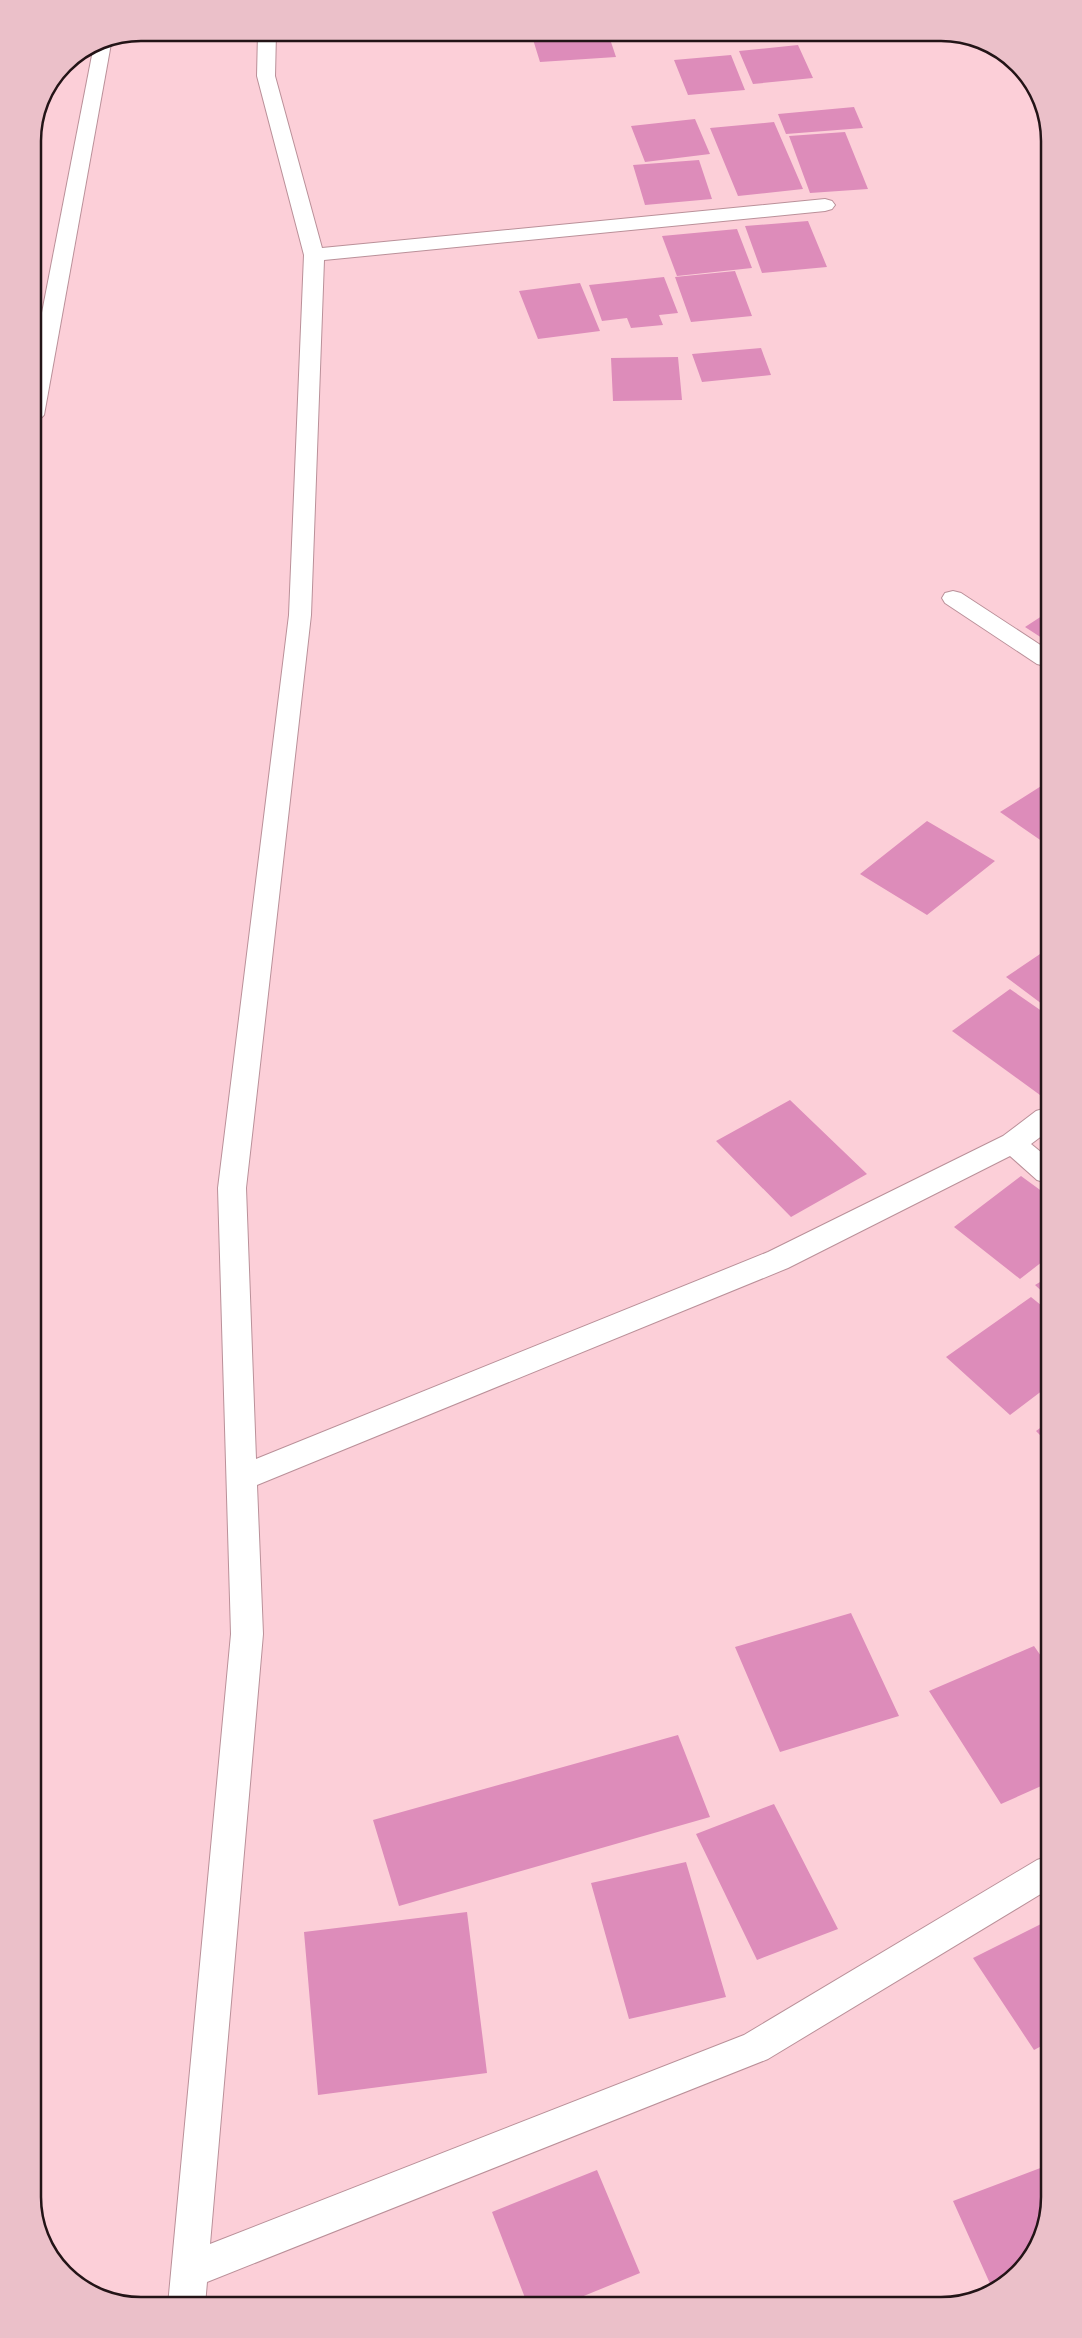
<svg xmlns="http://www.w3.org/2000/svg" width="1082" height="2338" font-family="'DejaVu Sans',sans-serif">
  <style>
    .building { fill: #dd8cba }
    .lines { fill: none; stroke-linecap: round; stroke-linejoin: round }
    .minor-casing { stroke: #ba9099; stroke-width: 2 }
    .motorway-casing { stroke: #ba9099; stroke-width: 2 }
    .minor { fill: #fff; fill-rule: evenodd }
    .motorway { fill: #fff; fill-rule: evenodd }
    .rim { fill: none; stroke: #231417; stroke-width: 2.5 }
  </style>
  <rect width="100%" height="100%" fill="#fccfd8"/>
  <!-- building -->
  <path class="building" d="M 531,33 L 608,33 L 616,57 L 540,62 Z
    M 798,45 L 813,78 L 753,84 L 739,51 Z
    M 731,55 L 745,90 L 688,95 L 674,60 Z
    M 854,107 L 863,128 L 786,134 L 778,114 Z
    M 695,119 L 710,154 L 645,162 L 631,126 Z
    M 774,122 L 803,189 L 738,196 L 710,128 Z
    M 845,132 L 868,189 L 810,193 L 789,136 Z
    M 699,160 L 712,199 L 645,205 L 633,165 Z
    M 808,221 L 827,267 L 762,273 L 745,226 Z
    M 737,229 L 752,268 L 677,276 L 662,236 Z
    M 735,271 L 752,316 L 691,322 L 675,277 Z
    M 664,277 L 678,313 L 659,315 L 663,325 L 631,328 L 627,318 L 602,321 L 589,285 Z
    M 580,283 L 600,331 L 538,339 L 519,291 Z
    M 761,348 L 771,375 L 702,382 L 692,354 Z
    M 678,357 L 682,400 L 613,401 L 611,358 Z
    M 1045,614 L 1045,640 L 1025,627 Z
    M 1046,783 L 1046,844 L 1000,812 Z
    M 927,821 L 995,861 L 927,915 L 860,874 Z
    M 1046,950 L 1046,1007 L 1006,977 Z
    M 1010,989 L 1046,1014 L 1046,1091 L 1040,1095 L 952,1031 Z
    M 790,1100 L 867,1174 L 791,1217 L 716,1141 Z
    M 1021,1176 L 1047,1195 L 1047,1258 L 1020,1279 L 954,1227 Z
    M 1047,1278 L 1047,1296 L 1035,1285 Z
    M 1031,1297 L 1047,1310 L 1047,1387 L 1010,1415 L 946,1357 Z
    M 1047,1423 L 1047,1442 L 1036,1431 Z
    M 851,1613 L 899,1716 L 780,1752 L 735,1647 Z
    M 1034,1646 L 1048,1666 L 1048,1783 L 1001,1804 L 929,1691 Z
    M 678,1735 L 710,1817 L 399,1906 L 373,1820 Z
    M 774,1804 L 838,1929 L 757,1960 L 696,1834 Z
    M 686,1862 L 726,1997 L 629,2019 L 591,1883 Z
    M 467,1912 L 487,2073 L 318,2095 L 304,1932 Z
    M 1049,1920 L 1049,2042 L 1034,2050 L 973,1958 Z
    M 1043,2167 L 1049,2180 L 1049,2197 L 1031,2257 L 992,2288 L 953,2201 Z
    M 597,2170 L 640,2273 L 569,2302 L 527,2303 L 492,2212 Z"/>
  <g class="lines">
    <!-- minor casing -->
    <g class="minor-casing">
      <path id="minor" d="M 258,33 L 276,33 L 275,76 L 322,248 L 825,199 L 832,201 L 835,205 L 832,209 L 825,211 L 324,260 L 311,615 L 246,1188 L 256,1459 L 768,1252 L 1003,1136 L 1036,1111 L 1046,1108 L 1047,1132 L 1031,1144 L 1047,1157 L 1047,1183 L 1037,1180 L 1010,1156 L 788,1268 L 257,1485 L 263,1634 L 210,2244 L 744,2035 L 1037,1860 L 1049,1856 L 1049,1889 L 768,2059 L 207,2282 L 205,2305 L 168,2305 L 231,1634 L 218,1188 L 289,615 L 304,255 L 257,76 Z
        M 953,591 L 961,593 L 1045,648 L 1045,666 L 1037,664 L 945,603 L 942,598 L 945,593 Z"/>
    </g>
    <!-- motorway casing -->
    <g class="motorway-casing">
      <path id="motorway" d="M 112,38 L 44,415 L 40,419 L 33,421 L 33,359 L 94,45 L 100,41 Z"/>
    </g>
    <!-- minor -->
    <use href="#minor" class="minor"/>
    <!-- motorway -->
    <use href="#motorway" class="motorway"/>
  </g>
  <!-- crop -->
  <path d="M0 0H1082V2338H0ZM141 41H941A100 100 0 0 1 1041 141V2197A100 100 0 0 1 941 2297H141A100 100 0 0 1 41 2197V141A100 100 0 0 1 141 41Z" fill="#ebc0c9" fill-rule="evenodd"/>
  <path class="rim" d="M141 41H941A100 100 0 0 1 1041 141V2197A100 100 0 0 1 941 2297H141A100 100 0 0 1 41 2197V141A100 100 0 0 1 141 41Z"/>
</svg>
